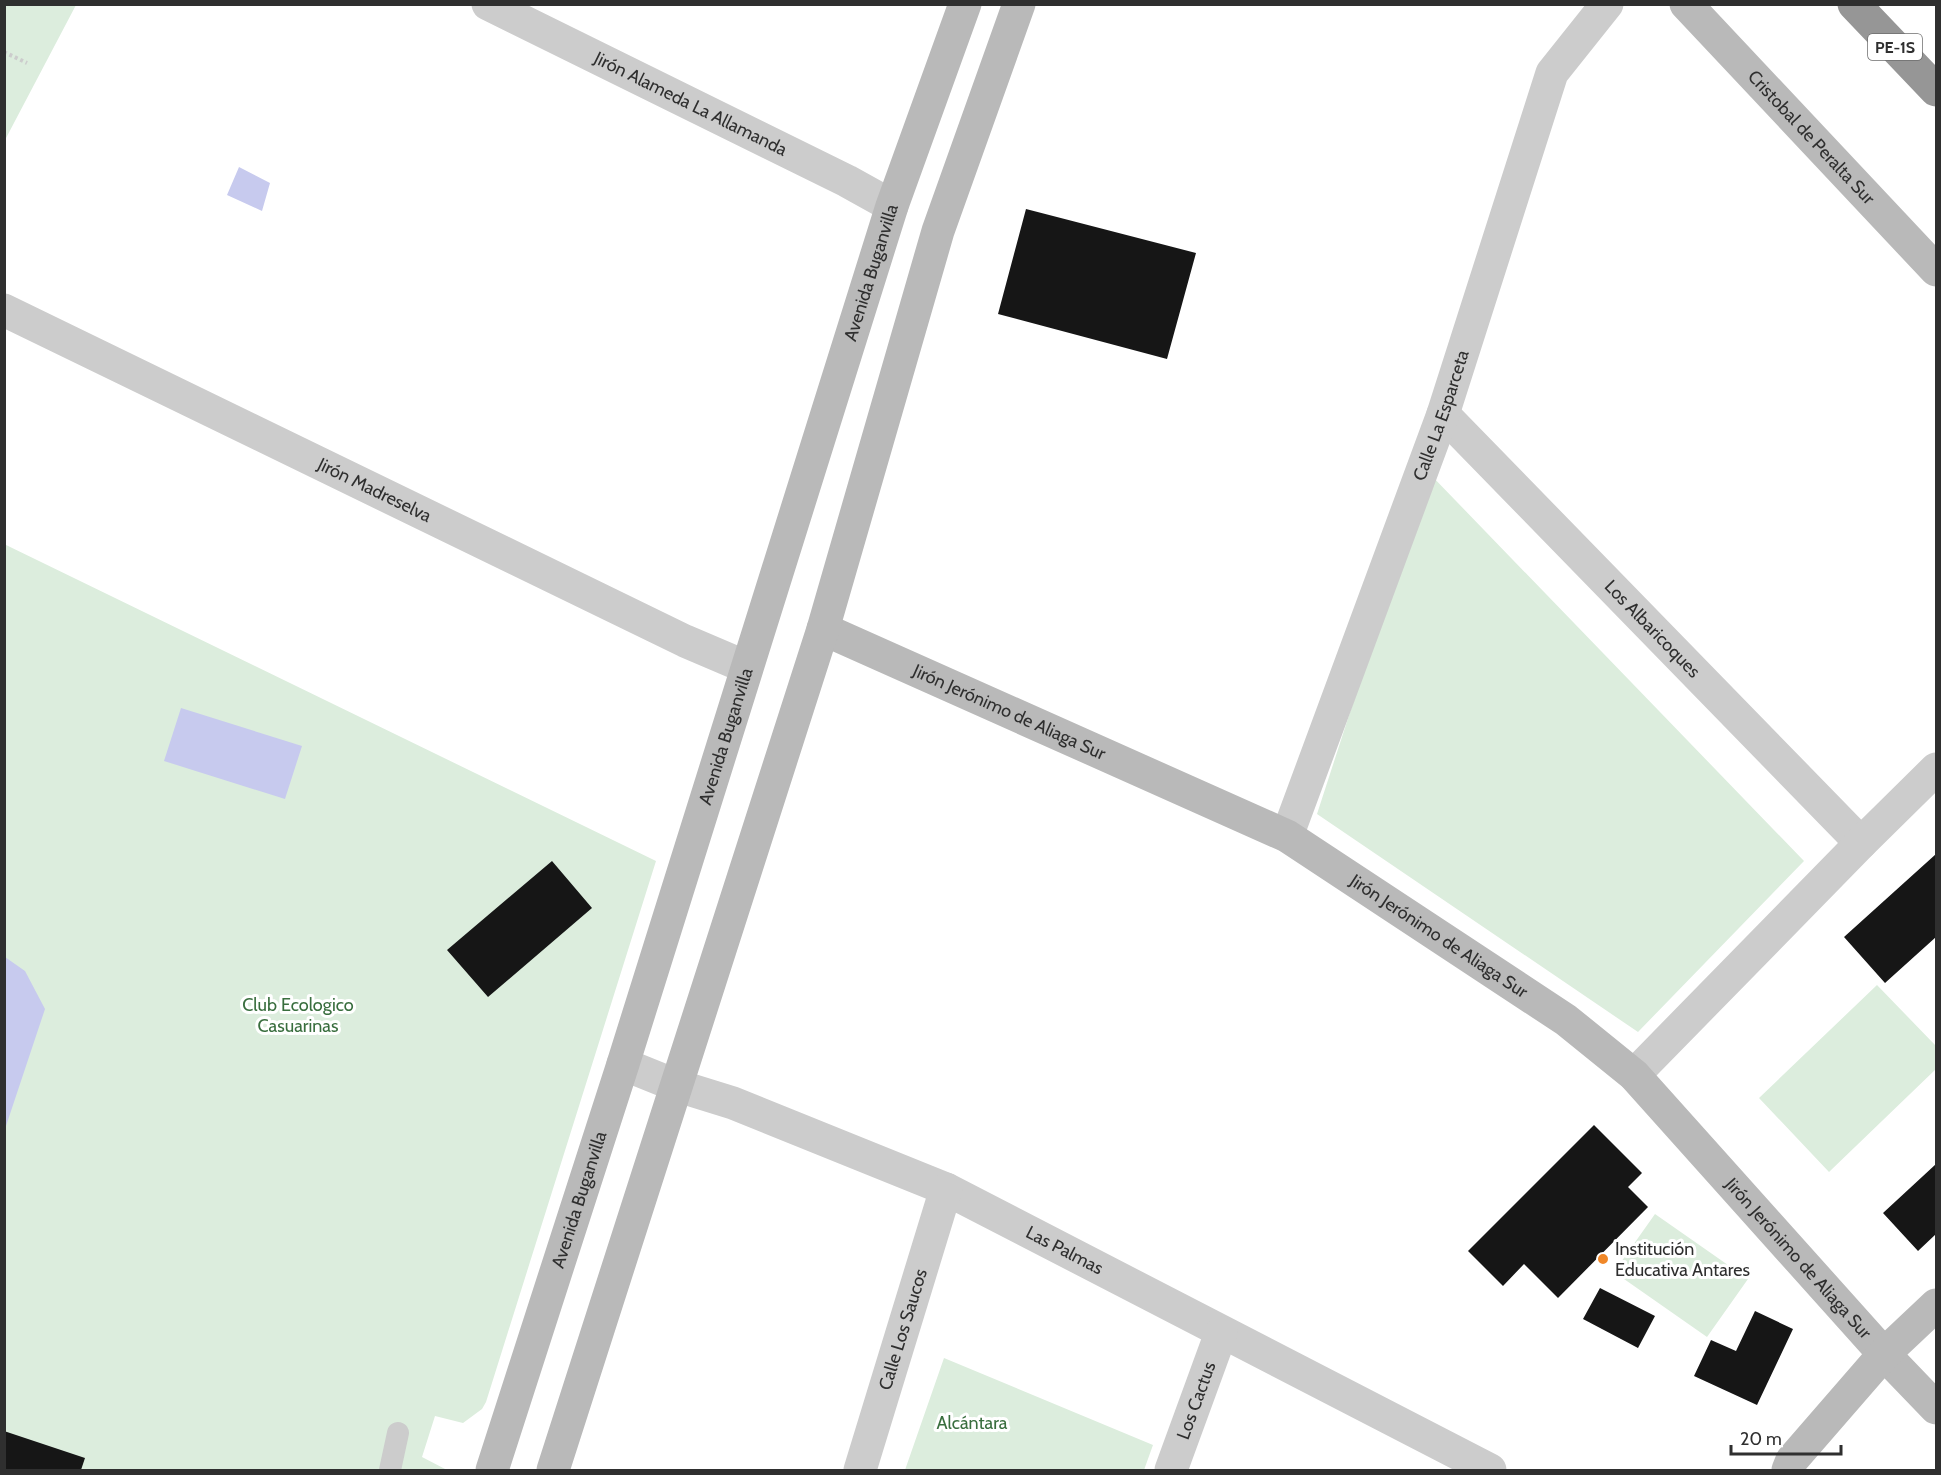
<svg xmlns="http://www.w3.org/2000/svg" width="1941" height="1475" font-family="Cabin,sans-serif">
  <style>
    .green { fill: #dceddd }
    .water { fill: #c7caee }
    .building { fill: #161616 }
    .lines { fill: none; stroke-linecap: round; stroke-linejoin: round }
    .path { stroke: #ccc; stroke-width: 4; stroke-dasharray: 3 3; stroke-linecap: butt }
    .lane { stroke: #ccc; stroke-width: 22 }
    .street { stroke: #ccc; stroke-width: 33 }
    .secondary { stroke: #b9b9b9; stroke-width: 33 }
    .highway { stroke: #969696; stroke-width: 33 }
    .poi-dot { fill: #f08728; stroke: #fff; stroke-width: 2 }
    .labels { text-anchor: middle; stroke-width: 6; stroke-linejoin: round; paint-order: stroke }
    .shield { fill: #fff; stroke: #6d6d6d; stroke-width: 1.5 }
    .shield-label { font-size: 16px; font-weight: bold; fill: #2f2f2f }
    .street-label { font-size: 18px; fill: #2f2f2f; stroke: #fff }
    .park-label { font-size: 18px; fill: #396e3e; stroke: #fff }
    .poi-label { font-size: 18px; fill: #2f2f2f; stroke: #fff; text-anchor: start }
  </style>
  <rect width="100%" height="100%" fill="#fff"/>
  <!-- green -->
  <path class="green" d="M 5,4 L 76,5 L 5,140 L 4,5 Z
    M 1428,472 L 1804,861 L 1638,1032 L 1317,814 Z
    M 4,544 L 656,861 L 486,1402 L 482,1409 L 463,1423 L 435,1416 L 422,1457 L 447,1470 L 5,1470 Z
    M 1877,985 L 1936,1046 L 1936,1069 L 1829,1172 L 1759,1098 Z
    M 1655,1214 L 1748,1279 L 1707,1337 L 1614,1272 Z
    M 944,1358 L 1153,1445 L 1144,1470 L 905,1470 Z"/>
  <!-- water -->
  <path class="water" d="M 239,167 L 270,183 L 262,211 L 227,195 Z
    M 181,708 L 302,746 L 285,799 L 164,761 Z
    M 5,957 L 25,971 L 45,1009 L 5,1129 Z"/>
  <!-- building -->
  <path class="building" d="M 1026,209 L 1196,253 L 1167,359 L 998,314 Z
    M 1936,854 L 1936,937 L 1885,983 L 1844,937 Z
    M 552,861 L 592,908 L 488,997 L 447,950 Z
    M 1594,1125 L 1642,1173 L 1628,1187 L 1648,1207 L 1558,1298 L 1524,1264 L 1503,1286 L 1468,1251 Z
    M 1936,1164 L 1936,1234 L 1918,1251 L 1883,1213 Z
    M 1600,1288 L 1655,1316 L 1638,1348 L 1583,1319 Z
    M 1755,1311 L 1793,1329 L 1757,1405 L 1694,1376 L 1711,1340 L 1736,1351 Z
    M 4,1431 L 85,1458 L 81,1470 L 4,1470 Z"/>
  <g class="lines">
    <!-- path -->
    <path class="path" d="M 4,52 L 27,63"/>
    <!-- lane -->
    <path class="lane" d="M 390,1470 L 398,1433"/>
    <!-- street -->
    <g class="street">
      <path id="s1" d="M 488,4 L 847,181 L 892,206"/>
      <path id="s2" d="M 4,310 L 685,641 L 746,667"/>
      <path id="s3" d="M 1443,414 L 1861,843"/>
      <path id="s4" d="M 1287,836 L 1443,414 L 1552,73 L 1607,4"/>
      <path id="s5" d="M 623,1064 L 675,1085 L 733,1103 L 946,1189 L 1490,1470"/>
      <path d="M 1634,1075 L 1861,843 L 1936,769"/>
      <path id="s6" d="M 860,1470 L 946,1189"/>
      <path id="s7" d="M 1171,1470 L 1221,1333"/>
    </g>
    <!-- secondary -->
    <g class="secondary">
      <path id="s8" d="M 1686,4 L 1936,270"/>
      <path id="s9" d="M 823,629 L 1287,836 L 1566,1020 L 1634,1075 L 1884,1354 L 1936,1408"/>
      <path id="s10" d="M 492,1470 L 623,1064 L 892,206 L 965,4"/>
      <path d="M 553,1470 L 823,629 L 938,231 L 1019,4"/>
      <path d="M 1788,1470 L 1792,1460 L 1884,1354 L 1936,1305"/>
    </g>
    <!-- highway -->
    <path class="highway" d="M 1854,4 L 1936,90"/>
  </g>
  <!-- markers -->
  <circle class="poi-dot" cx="1603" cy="1259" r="6"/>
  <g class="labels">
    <!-- shield labels -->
    <rect class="shield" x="1868" y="34" width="54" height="26" rx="4.5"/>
    <g class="shield-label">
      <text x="1895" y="53">PE-1S</text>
    </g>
    <!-- street labels -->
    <g class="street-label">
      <text dy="6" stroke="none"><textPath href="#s1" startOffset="226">Jirón Alameda La Allamanda</textPath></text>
      <text dy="6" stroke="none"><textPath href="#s8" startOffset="183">Cristobal de Peralta Sur</textPath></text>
      <text dy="6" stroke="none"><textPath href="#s10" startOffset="1256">Avenida Buganvilla</textPath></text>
      <text dy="6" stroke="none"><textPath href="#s4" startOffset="448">Calle La Esparceta</textPath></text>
      <text dy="6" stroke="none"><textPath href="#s2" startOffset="412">Jirón Madreselva</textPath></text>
      <text dy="6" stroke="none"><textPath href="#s3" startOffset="300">Los Albaricoques</textPath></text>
      <text dy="6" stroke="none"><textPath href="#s9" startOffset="204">Jirón Jerónimo de Aliaga Sur</textPath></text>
      <text dy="6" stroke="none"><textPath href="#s10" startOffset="770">Avenida Buganvilla</textPath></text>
      <text dy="6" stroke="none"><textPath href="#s9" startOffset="690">Jirón Jerónimo de Aliaga Sur</textPath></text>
      <text dy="6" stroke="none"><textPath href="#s10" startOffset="284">Avenida Buganvilla</textPath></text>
      <text dy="6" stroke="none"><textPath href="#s5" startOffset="480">Las Palmas</textPath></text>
      <text dy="6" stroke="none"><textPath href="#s9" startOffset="1176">Jirón Jerónimo de Aliaga Sur</textPath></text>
      <text dy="6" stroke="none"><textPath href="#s6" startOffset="147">Calle Los Saucos</textPath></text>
      <text dy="6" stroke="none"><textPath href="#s7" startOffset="74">Los Cactus</textPath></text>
    </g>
    <!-- park labels -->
    <g class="park-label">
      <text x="298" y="1011">Club Ecologico<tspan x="298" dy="21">Casuarinas</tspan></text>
      <text x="972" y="1429">Alcántara</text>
    </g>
    <!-- poi labels -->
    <g class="poi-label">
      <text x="1615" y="1255">Institución<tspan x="1615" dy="21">Educativa Antares</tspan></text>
    </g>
  </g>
  <!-- border -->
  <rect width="1941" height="1475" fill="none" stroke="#2f2f2f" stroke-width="12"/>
  <!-- scale -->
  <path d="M1731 1445v9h110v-9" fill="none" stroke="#2f2f2f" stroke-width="3"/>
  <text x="1740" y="1445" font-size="18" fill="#2f2f2f" stroke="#ffffff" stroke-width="4.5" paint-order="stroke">20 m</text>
</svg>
